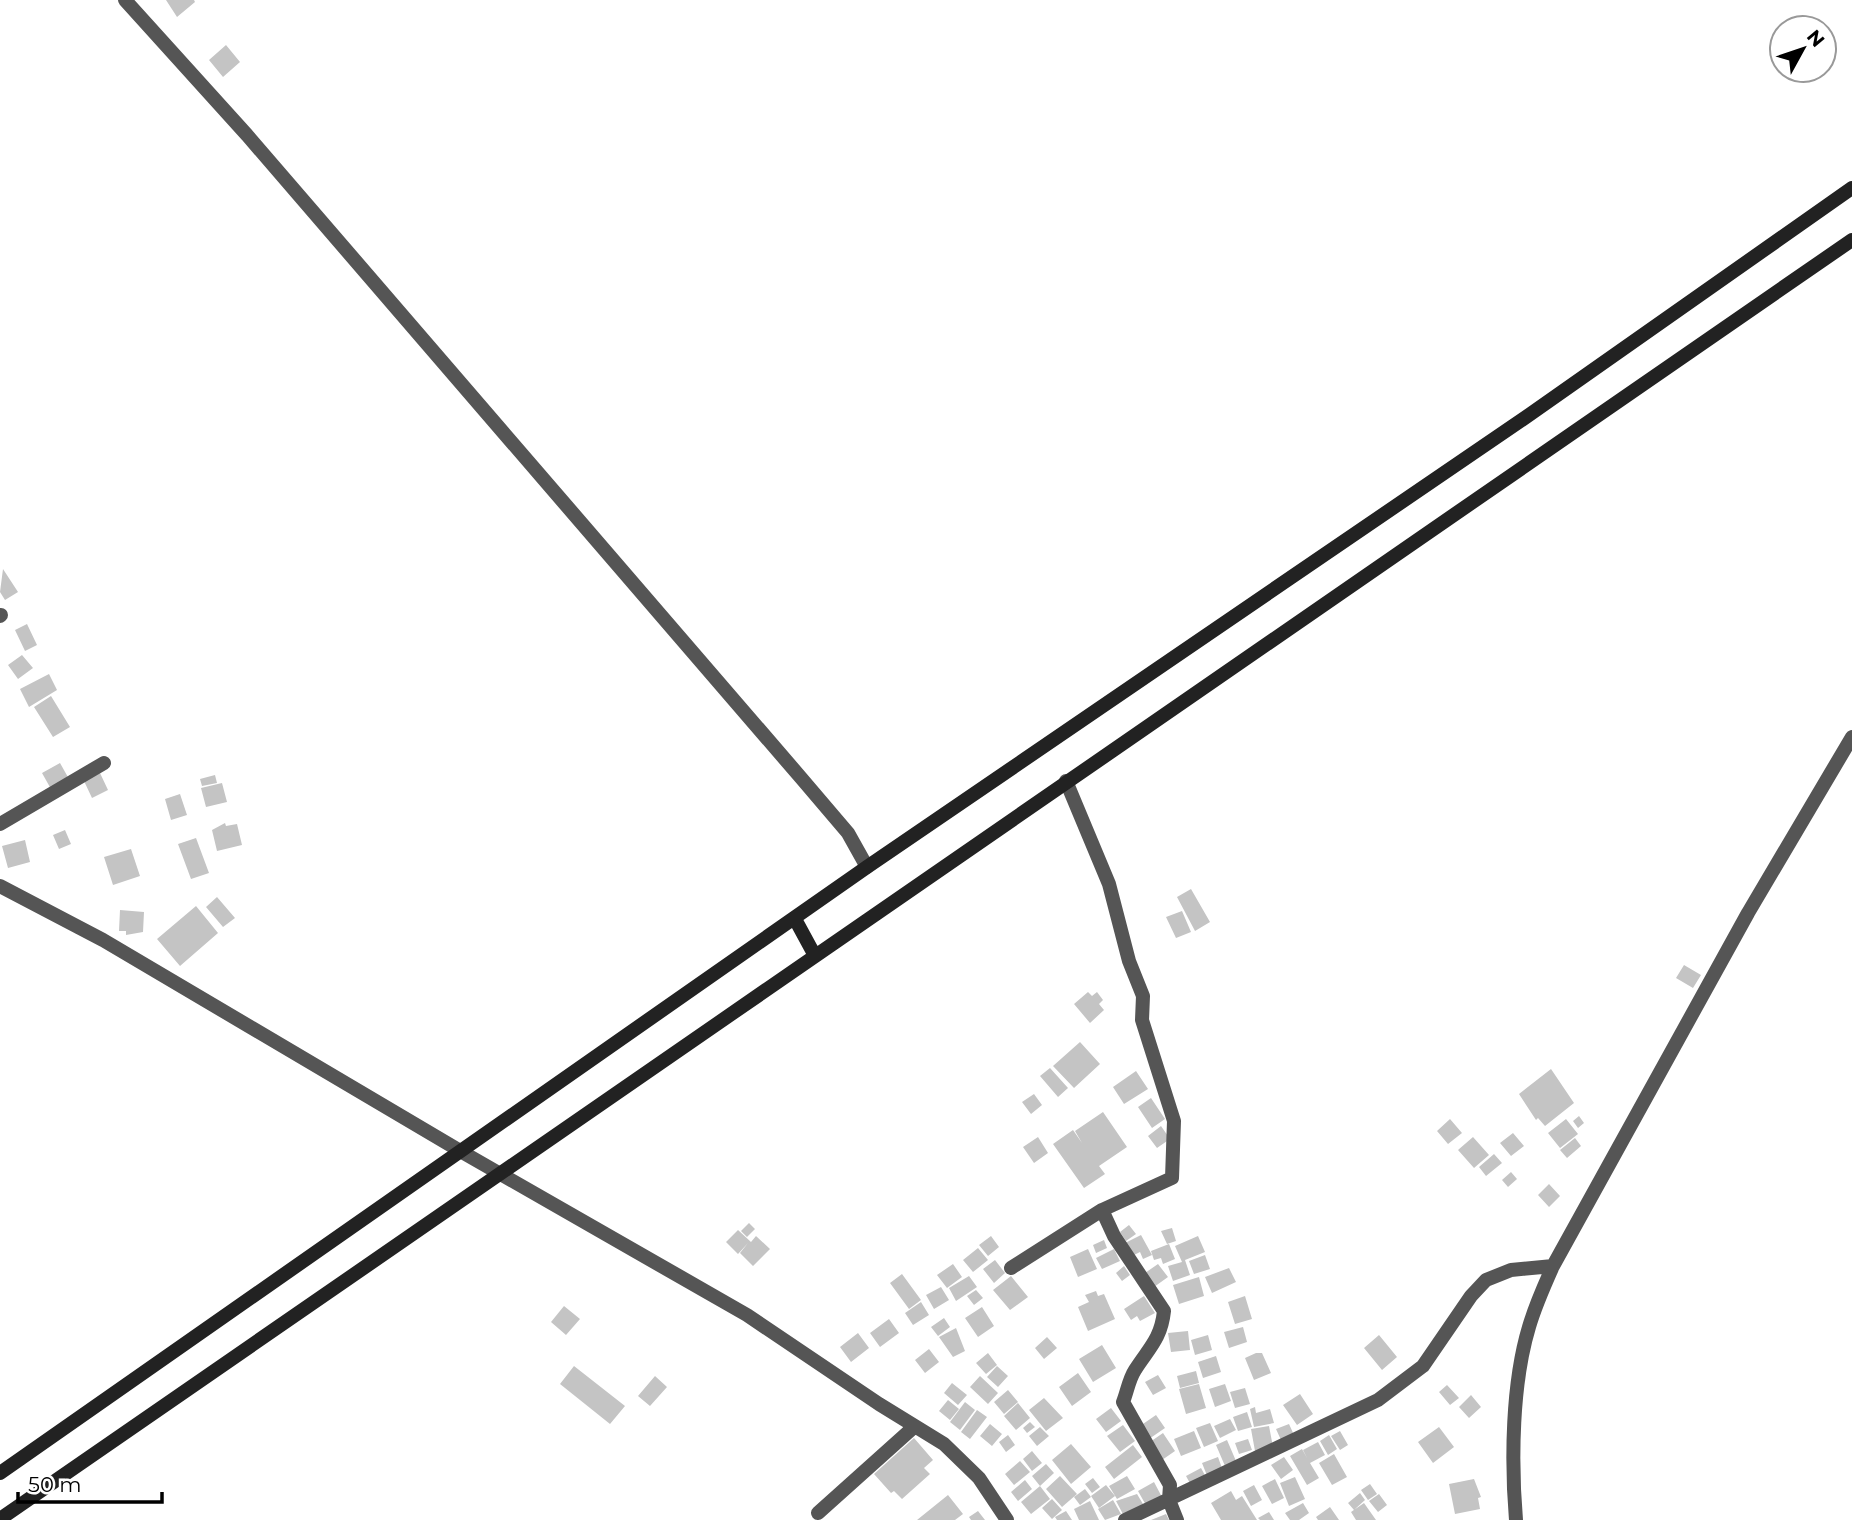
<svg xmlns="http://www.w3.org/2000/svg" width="1852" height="1520" font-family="Montserrat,sans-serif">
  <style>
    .building { fill: #c4c4c4 }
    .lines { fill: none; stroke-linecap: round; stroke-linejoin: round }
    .street { stroke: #555; stroke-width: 14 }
    .secondary { stroke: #222; stroke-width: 14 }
  </style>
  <rect width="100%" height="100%" fill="#fff"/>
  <!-- building -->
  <path class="building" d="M 166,0 L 194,0 L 195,2 L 177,17 Z
    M 226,45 L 240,62 L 223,77 L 209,60 Z
    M 3,569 L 18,592 L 5,600 L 0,592 Z
    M 27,624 L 37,645 L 25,651 L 15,630 Z
    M 22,655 L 33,668 L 18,679 L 8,665 Z
    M 49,674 L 57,690 L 29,707 L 20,689 Z
    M 51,696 L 70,727 L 53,737 L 34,707 Z
    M 60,763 L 69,779 L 51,789 L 42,773 Z
    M 100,773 L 108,790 L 92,798 L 84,781 Z
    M 215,775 L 217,783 L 202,786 L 200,779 Z
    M 222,783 L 227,802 L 206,807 L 201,788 Z
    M 180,794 L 187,815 L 171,820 L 165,799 Z
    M 225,823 L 226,826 L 237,824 L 242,845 L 217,851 L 212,830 Z
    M 65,830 L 71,844 L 59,849 L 53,835 Z
    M 196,838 L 209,873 L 191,879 L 178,844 Z
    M 25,840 L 30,862 L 8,868 L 2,846 Z
    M 131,849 L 140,876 L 113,885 L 104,857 Z
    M 1191,889 L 1210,922 L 1195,931 L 1177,897 Z
    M 217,897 L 235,918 L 223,927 L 206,907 Z
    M 196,906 L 218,933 L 180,966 L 157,939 Z
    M 120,910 L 144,912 L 143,932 L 126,935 L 126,931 L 119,931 Z
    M 1182,911 L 1191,932 L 1176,938 L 1166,917 Z
    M 1684,965 L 1701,975 L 1693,988 L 1676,978 Z
    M 1088,992 L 1092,996 L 1097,992 L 1103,1000 L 1099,1004 L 1104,1010 L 1090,1023 L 1074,1004 Z
    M 1080,1042 L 1100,1064 L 1074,1088 L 1053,1066 Z
    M 1050,1068 L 1068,1088 L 1058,1097 L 1040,1076 Z
    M 1551,1069 L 1574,1103 L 1545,1126 L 1538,1118 L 1536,1120 L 1519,1094 Z
    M 1136,1071 L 1148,1089 L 1124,1104 L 1113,1087 Z
    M 1034,1094 L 1042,1105 L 1031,1114 L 1022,1102 Z
    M 1151,1098 L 1165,1119 L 1152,1128 L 1138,1107 Z
    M 1103,1112 L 1127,1147 L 1099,1166 L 1105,1174 L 1084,1188 L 1053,1144 L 1073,1130 L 1082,1143 L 1075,1131 Z
    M 1579,1116 L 1584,1123 L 1578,1128 L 1573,1121 Z
    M 1450,1119 L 1462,1133 L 1448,1144 L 1437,1131 Z
    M 1566,1119 L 1578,1134 L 1560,1148 L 1548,1133 Z
    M 1161,1126 L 1170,1139 L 1157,1148 L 1148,1136 Z
    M 1513,1133 L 1524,1146 L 1511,1156 L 1500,1143 Z
    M 1038,1137 L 1048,1153 L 1034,1163 L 1023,1147 Z
    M 1473,1137 L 1489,1155 L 1474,1168 L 1458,1150 Z
    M 1575,1138 L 1581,1146 L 1567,1158 L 1560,1150 Z
    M 1494,1154 L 1502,1163 L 1486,1176 L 1479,1167 Z
    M 1511,1172 L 1517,1179 L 1508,1187 L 1502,1180 Z
    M 1549,1184 L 1560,1196 L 1549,1207 L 1538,1195 Z
    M 749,1223 L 755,1229 L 747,1237 L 741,1231 Z
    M 1129,1225 L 1136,1234 L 1126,1241 L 1120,1232 Z
    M 1172,1228 L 1176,1241 L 1167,1244 L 1161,1231 Z
    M 738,1230 L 751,1242 L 756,1236 L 770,1249 L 753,1266 L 740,1253 L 748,1243 L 738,1254 L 726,1242 Z
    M 1141,1235 L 1152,1255 L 1143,1259 L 1140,1252 L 1132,1256 L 1125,1243 Z
    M 991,1236 L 999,1247 L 988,1256 L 979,1245 Z
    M 1198,1236 L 1205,1252 L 1185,1260 L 1190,1275 L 1173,1281 L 1168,1266 L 1182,1262 L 1175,1246 Z
    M 1104,1240 L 1107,1248 L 1096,1253 L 1093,1245 Z
    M 1169,1244 L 1175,1259 L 1163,1264 L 1161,1258 L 1154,1260 L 1151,1251 Z
    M 978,1248 L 988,1260 L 973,1272 L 963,1260 Z
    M 1088,1249 L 1097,1269 L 1078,1277 L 1070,1257 Z
    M 1114,1249 L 1120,1261 L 1102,1269 L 1096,1258 Z
    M 1205,1255 L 1210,1269 L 1194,1274 L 1189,1261 Z
    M 995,1260 L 1005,1273 L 994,1283 L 983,1269 Z
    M 953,1264 L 962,1277 L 947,1288 L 937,1275 Z
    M 1158,1264 L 1168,1277 L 1154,1287 L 1145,1273 Z
    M 1124,1266 L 1130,1275 L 1122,1281 L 1116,1273 Z
    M 1229,1268 L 1236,1282 L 1212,1293 L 1205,1277 Z
    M 902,1274 L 921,1300 L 909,1309 L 890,1283 Z
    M 969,1276 L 977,1287 L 956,1301 L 949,1288 Z
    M 1011,1276 L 1028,1297 L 1010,1310 L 993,1290 Z
    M 1199,1277 L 1204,1296 L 1179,1304 L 1173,1285 Z
    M 941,1287 L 949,1300 L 934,1309 L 926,1295 Z
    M 976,1290 L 983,1298 L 974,1305 L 967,1296 Z
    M 1096,1291 L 1098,1296 L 1104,1294 L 1115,1319 L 1088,1331 L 1078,1307 L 1089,1302 L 1085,1295 Z
    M 1144,1296 L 1155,1313 L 1140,1321 L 1137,1316 L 1131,1320 L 1124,1309 Z
    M 1245,1296 L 1252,1319 L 1235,1324 L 1228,1302 Z
    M 921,1302 L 929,1315 L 913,1325 L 905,1313 Z
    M 564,1306 L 580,1319 L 566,1335 L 551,1322 Z
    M 982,1307 L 994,1326 L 978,1337 L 965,1318 Z
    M 944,1318 L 950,1327 L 938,1336 L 931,1327 Z
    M 889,1319 L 899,1333 L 880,1347 L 870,1333 Z
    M 1243,1327 L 1247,1342 L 1229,1348 L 1224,1332 Z
    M 956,1328 L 965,1351 L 953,1357 L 939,1337 Z
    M 1188,1331 L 1190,1350 L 1171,1352 L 1168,1333 Z
    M 858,1333 L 869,1348 L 851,1362 L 840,1347 Z
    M 1208,1335 L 1212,1350 L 1195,1355 L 1191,1340 Z
    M 1379,1335 L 1397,1357 L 1382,1370 L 1364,1348 Z
    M 1047,1337 L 1057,1348 L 1044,1359 L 1035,1348 Z
    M 1102,1345 L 1116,1368 L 1093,1382 L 1079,1359 Z
    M 929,1349 L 939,1362 L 925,1373 L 915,1360 Z
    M 988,1353 L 997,1365 L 986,1374 L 976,1363 Z
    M 1256,1353 L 1262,1353 L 1271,1373 L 1254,1380 L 1245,1358 Z
    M 1216,1356 L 1221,1372 L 1203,1378 L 1198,1362 Z
    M 574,1366 L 625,1406 L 610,1424 L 560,1384 Z
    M 997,1366 L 1008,1376 L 998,1387 L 987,1377 Z
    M 1196,1371 L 1199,1383 L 1180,1388 L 1177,1376 Z
    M 1078,1373 L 1091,1392 L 1072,1406 L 1059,1387 Z
    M 1158,1375 L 1166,1388 L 1153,1395 L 1145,1382 Z
    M 655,1376 L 667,1387 L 650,1406 L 638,1396 Z
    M 980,1376 L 998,1393 L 988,1404 L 970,1387 Z
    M 952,1383 L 967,1395 L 958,1405 L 944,1393 Z
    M 1199,1384 L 1206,1408 L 1186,1414 L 1179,1389 Z
    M 1225,1384 L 1231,1401 L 1215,1407 L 1209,1389 Z
    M 1447,1385 L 1459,1398 L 1450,1405 L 1439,1392 Z
    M 1245,1388 L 1250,1404 L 1235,1408 L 1230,1392 Z
    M 1008,1390 L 1018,1402 L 1004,1414 L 994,1402 Z
    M 1300,1394 L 1313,1414 L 1297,1425 L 1283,1405 Z
    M 1471,1395 L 1481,1407 L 1469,1418 L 1459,1407 Z
    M 1044,1398 L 1063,1418 L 1046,1431 L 1029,1410 Z
    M 948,1400 L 959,1409 L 950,1420 L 939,1411 Z
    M 965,1402 L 975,1410 L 960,1430 L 950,1422 Z
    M 1018,1403 L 1030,1418 L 1016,1430 L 1004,1416 Z
    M 1255,1407 L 1256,1413 L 1270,1409 L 1274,1423 L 1254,1427 L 1250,1409 Z
    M 1111,1408 L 1121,1421 L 1106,1432 L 1096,1419 Z
    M 977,1410 L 987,1417 L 970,1439 L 961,1432 Z
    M 1247,1412 L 1252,1427 L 1238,1431 L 1233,1417 Z
    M 1156,1415 L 1165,1428 L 1149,1439 L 1140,1426 Z
    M 1230,1419 L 1236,1430 L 1220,1438 L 1214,1426 Z
    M 1030,1422 L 1035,1427 L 1027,1433 L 1023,1428 Z
    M 1210,1423 L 1218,1441 L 1204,1447 L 1196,1428 Z
    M 990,1424 L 1002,1434 L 992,1446 L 980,1436 Z
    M 1289,1424 L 1294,1435 L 1281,1440 L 1276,1429 Z
    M 1123,1425 L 1135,1441 L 1120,1452 L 1107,1436 Z
    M 1269,1426 L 1273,1447 L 1255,1451 L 1251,1429 Z
    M 1040,1427 L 1049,1436 L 1037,1446 L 1029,1436 Z
    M 1439,1427 L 1454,1447 L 1433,1463 L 1418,1442 Z
    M 1194,1431 L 1201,1448 L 1181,1456 L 1174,1439 Z
    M 1340,1431 L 1348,1445 L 1340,1450 L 1331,1436 Z
    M 1163,1433 L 1175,1451 L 1162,1460 L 1150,1442 Z
    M 1008,1435 L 1015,1445 L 1006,1452 L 999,1442 Z
    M 1329,1435 L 1337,1449 L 1328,1455 L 1320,1441 Z
    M 914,1438 L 933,1460 L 924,1468 L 930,1474 L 902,1499 L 894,1491 L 891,1493 L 874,1474 Z
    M 1248,1439 L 1252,1450 L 1239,1454 L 1235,1443 Z
    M 1227,1440 L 1236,1461 L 1225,1466 L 1216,1445 Z
    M 1318,1442 L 1325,1455 L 1310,1463 L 1319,1478 L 1307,1485 L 1290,1456 L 1302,1449 L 1307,1458 L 1303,1450 Z
    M 1071,1444 L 1091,1467 L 1071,1484 L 1052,1460 Z
    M 1133,1445 L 1142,1457 L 1114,1479 L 1105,1467 Z
    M 1032,1451 L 1042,1463 L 1032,1471 L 1023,1459 Z
    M 1334,1454 L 1347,1477 L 1332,1485 L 1319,1463 Z
    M 1218,1457 L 1223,1471 L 1208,1478 L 1202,1463 Z
    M 1284,1457 L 1293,1470 L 1281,1479 L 1271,1465 Z
    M 1020,1461 L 1030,1472 L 1014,1485 L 1005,1474 Z
    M 1046,1464 L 1054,1473 L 1040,1486 L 1032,1476 Z
    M 1201,1468 L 1207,1479 L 1192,1487 L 1186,1476 Z
    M 1060,1476 L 1077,1494 L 1062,1507 L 1046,1489 Z
    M 1127,1476 L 1135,1489 L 1117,1499 L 1109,1486 Z
    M 1295,1477 L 1305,1499 L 1289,1506 L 1280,1483 Z
    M 1093,1478 L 1100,1487 L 1092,1493 L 1085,1484 Z
    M 1275,1479 L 1284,1498 L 1272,1504 L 1262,1486 Z
    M 1474,1479 L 1481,1497 L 1478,1498 L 1480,1509 L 1455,1514 L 1449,1484 Z
    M 1025,1480 L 1032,1489 L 1018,1501 L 1011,1492 Z
    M 1154,1482 L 1163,1499 L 1147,1507 L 1138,1491 Z
    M 1370,1484 L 1377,1494 L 1368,1500 L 1361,1490 Z
    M 1106,1485 L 1115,1496 L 1099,1508 L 1091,1496 Z
    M 1254,1485 L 1262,1500 L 1251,1506 L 1243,1491 Z
    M 1040,1486 L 1050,1499 L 1031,1514 L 1021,1502 Z
    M 1085,1489 L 1091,1497 L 1080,1505 L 1074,1497 Z
    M 1231,1491 L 1236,1500 L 1242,1496 L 1257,1520 L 1221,1520 L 1211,1503 Z
    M 1360,1493 L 1365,1500 L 1354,1510 L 1348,1503 Z
    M 1137,1494 L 1143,1504 L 1124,1516 L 1116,1501 Z
    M 1379,1494 L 1387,1505 L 1378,1512 L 1369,1501 Z
    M 948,1495 L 963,1514 L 955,1520 L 917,1520 Z
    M 1052,1499 L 1062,1510 L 1052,1519 L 1042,1508 Z
    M 1113,1500 L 1121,1514 L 1105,1520 L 1098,1509 Z
    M 1090,1501 L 1099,1520 L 1079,1520 L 1074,1509 Z
    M 1303,1503 L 1309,1513 L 1299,1520 L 1290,1520 L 1285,1513 Z
    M 1364,1503 L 1376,1520 L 1356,1520 L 1351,1512 Z
    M 1330,1507 L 1339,1520 L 1318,1520 L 1316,1517 Z
    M 978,1511 L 985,1520 L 971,1520 L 969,1517 Z
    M 1066,1511 L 1072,1520 L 1057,1520 L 1055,1517 Z
    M 1269,1512 L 1274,1520 L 1260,1520 L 1258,1518 Z
    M 1166,1514 L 1169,1520 L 1151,1520 Z"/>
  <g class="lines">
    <!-- street -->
    <path class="street" d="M 125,0 L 247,135 L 802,779 L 848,833 L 867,867
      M 0,616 L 1,615
      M 1066,781 L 1109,884 L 1129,961 L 1143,996 L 1142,1020 L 1174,1121 L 1172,1178 L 1102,1210 L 1114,1236 L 1164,1311 C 1161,1339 1149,1348 1135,1370 C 1129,1379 1127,1392 1123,1402 L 1170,1485 L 1169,1500 L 1177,1520
      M 0,824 L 104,763
      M 0,886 L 103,940 L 462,1152 L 747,1315 L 879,1404 L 944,1444 L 979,1478 L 1007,1520
      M 1011,1268 L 1102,1210
      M 818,1513 L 915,1426
      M 1125,1520 L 1378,1400 L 1423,1366 L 1471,1296 L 1486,1280 L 1511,1270 L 1553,1266
      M 1516,1520 C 1511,1461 1512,1383 1529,1327 C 1535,1306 1544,1286 1553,1266 L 1748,913 L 1852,737"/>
    <!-- secondary -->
    <path class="secondary" d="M 795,919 L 814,954
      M 0,1473 L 867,867 L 1529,415 L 1852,188
      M 0,1519 L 1852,240"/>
  </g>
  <!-- north arrow -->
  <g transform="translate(1803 49) rotate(50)"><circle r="33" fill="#ffffff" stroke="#999999" stroke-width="2"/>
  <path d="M0-5L12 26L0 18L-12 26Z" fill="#000000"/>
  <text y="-10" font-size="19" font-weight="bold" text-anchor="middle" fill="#000000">N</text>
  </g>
  <!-- scale -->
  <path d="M18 1492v10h144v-10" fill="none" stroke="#000000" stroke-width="3.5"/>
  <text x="28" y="1492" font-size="21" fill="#000000" stroke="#ffffff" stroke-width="5" paint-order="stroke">50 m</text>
</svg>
